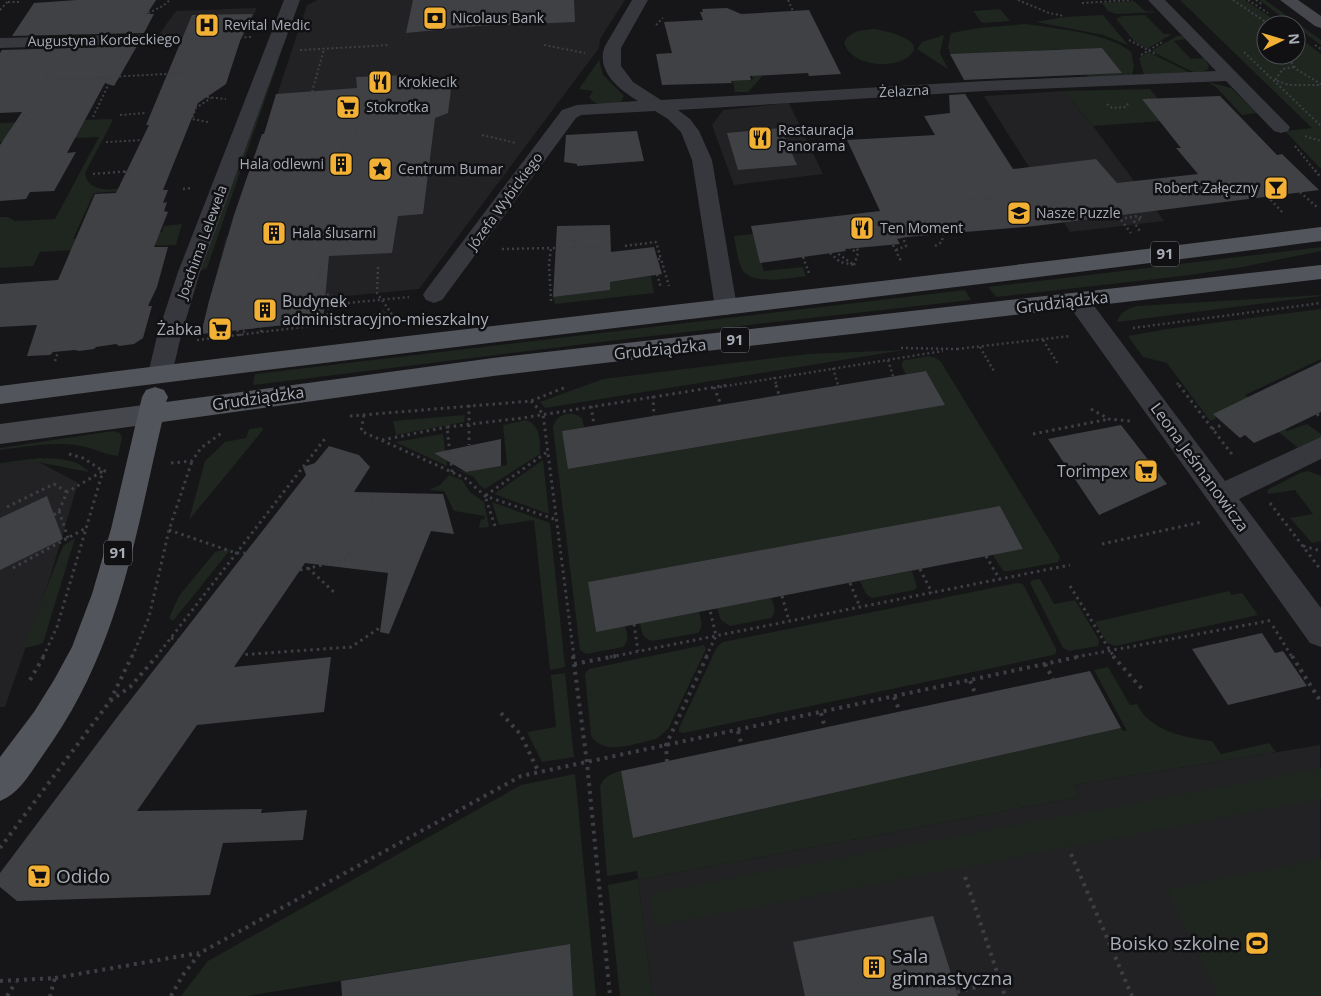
<svg xmlns="http://www.w3.org/2000/svg" width="1321" height="996" font-family="'Open Sans',sans-serif">
  <style>
    .built { fill: #222225 }
    .green { fill: #1e261f }
    .building { fill: #404145 }
    .lines { fill: none; stroke-linecap: round; stroke-linejoin: round }
    .path-far3 { stroke: #3d3f44; stroke-width: 2; stroke-dasharray: 2 2.5; stroke-linecap: butt }
    .path-far2 { stroke: #3d3f44; stroke-width: 2.5; stroke-dasharray: 2 3; stroke-linecap: butt }
    .path-far1 { stroke: #3d3f44; stroke-width: 3; stroke-dasharray: 2.5 4; stroke-linecap: butt }
    .path { stroke: #3d3f44; stroke-width: 4; stroke-dasharray: 3 5; stroke-linecap: butt }
    .minor { fill: #37383d; fill-rule: evenodd }
    .secondary { fill: #45474d; fill-rule: evenodd }
    .primary { fill: #53555c; fill-rule: evenodd }
    .labels { text-anchor: middle; stroke-width: 5; stroke-linejoin: round; paint-order: stroke }
    .far-poi-label { font-size: 14px; fill: #a8adb8; stroke: #111113; text-anchor: start }
    .far-street-label { font-size: 14px; fill: #a8adb8; stroke: #111113 }
    .shield { fill: #111113; stroke: #7b7e86; stroke-width: 1 }
    .shield-label { font-size: 15px; font-weight: bold; fill: #a8adb8 }
    .poi-label { font-size: 16px; fill: #a8adb8; stroke: #111113; text-anchor: end }
    .street-label { font-size: 16px; fill: #a8adb8; stroke: #111113 }
    .near-poi-label { font-size: 19px; fill: #a8adb8; stroke: #111113; text-anchor: start }
  </style>
  <rect width="100%" height="100%" fill="#161618"/>
  <!-- built -->
  <path class="built" d="M 318,0 L 625,0 L 600,39 L 599,48 L 419,289 L 326,298 L 323,321 L 201,334 L 226,237 L 228,237 L 248,174 L 250,173 L 251,165 L 257,153 L 259,143 L 261,143 L 262,135 L 264,134 L 307,5 Z
    M 257,8 L 243,36 L 157,37 L 176,11 Z
    M 1064,91 L 1093,126 L 1164,221 L 1070,232 L 984,96 Z
    M 789,103 L 823,174 L 734,185 L 712,125 L 723,110 Z
    M 33,459 L 78,483 L 51,574 L 5,707 L 0,707 L 0,464 Z
    M 1320,745 L 1321,996 L 652,996 L 638,880 L 1079,797 L 1074,785 Z"/>
  <!-- green -->
  <path class="green" d="M 1180,0 L 1245,0 L 1282,25 L 1266,25 L 1266,55 L 1296,55 L 1296,35 L 1321,54 L 1321,169 L 1285,131 L 1312,128 Z
    M 1259,0 L 1265,0 L 1321,40 L 1321,45 Z
    M 1134,1 L 1145,11 L 1160,12 L 1116,14 L 1108,11 L 1102,3 Z
    M 1000,9 L 1010,21 L 982,23 L 973,11 Z
    M 1103,15 L 1128,45 L 1103,35 L 1036,22 L 1065,17 Z
    M 1145,15 L 1164,34 L 1172,34 L 1147,49 L 1134,41 L 1116,19 L 1122,16 Z
    M 1026,24 C 1056,29 1107,32 1131,52 L 1134,66 L 1132,76 L 1088,77 L 1087,75 L 1078,75 L 1062,49 L 951,57 L 948,47 L 951,33 L 978,28 Z
    M 873,29 C 883,30 931,40 908,57 C 891,70 849,65 844,42 C 851,31 861,30 873,29 Z
    M 944,35 L 940,53 L 948,69 L 917,49 L 922,42 Z
    M 1177,36 L 1182,36 L 1186,39 L 1174,41 L 1191,59 L 1204,58 L 1209,66 L 1207,70 L 1195,73 L 1151,51 Z
    M 1148,52 L 1191,73 L 1144,75 L 1139,58 Z
    M 599,60 L 603,75 L 624,96 L 621,102 C 611,104 594,107 589,97 L 593,91 L 579,89 Z
    M 278,62 L 207,268 L 200,271 L 273,65 Z
    M 749,67 L 767,71 L 748,92 L 735,92 L 733,81 L 753,80 Z
    M 1208,82 L 1231,88 L 1257,113 L 1242,115 L 1216,87 Z
    M 1150,89 L 1175,120 L 1093,126 L 1064,91 Z
    M 112,119 L 112,122 L 85,173 C 87,191 109,191 123,188 L 123,191 L 94,193 L 73,239 L 162,232 L 164,226 L 182,224 L 176,245 L 76,248 L 75,250 L 40,252 L 33,266 L 0,268 L 0,217 L 8,217 L 15,221 L 55,219 L 99,137 L 0,142 L 0,123 Z
    M 753,234 L 764,271 L 803,267 L 806,276 C 790,278 748,287 741,267 C 737,257 736,246 734,236 Z
    M 1321,247 L 1321,251 L 1242,267 L 1191,275 L 996,297 L 988,287 Z
    M 651,276 L 654,293 L 555,304 L 553,297 L 610,290 L 610,282 Z
    M 965,290 L 971,300 L 634,338 L 253,385 L 255,374 Z
    M 1321,295 L 1321,296 L 1117,322 C 1120,312 1127,309 1137,306 Z
    M 383,309 L 389,317 L 331,329 L 331,319 L 381,313 Z
    M 1321,309 L 1321,359 L 1245,395 L 1287,431 L 1307,424 L 1321,434 L 1321,438 L 1299,449 L 1253,410 L 1214,415 L 1217,418 L 1210,421 L 1167,363 L 1143,357 L 1128,336 L 1167,329 Z
    M 904,350 L 545,408 L 540,402 L 603,379 L 808,354 Z
    M 929,356 L 936,358 L 941,362 L 1060,557 L 1058,562 L 1010,571 L 1003,571 L 993,555 L 1023,549 L 1000,506 L 588,582 L 596,631 L 625,626 C 627,635 630,640 623,647 L 586,654 L 580,650 L 553,428 C 556,413 571,410 582,418 L 584,427 L 562,431 L 569,469 L 944,405 L 926,371 L 906,374 L 902,367 L 902,362 L 905,360 Z
    M 465,415 L 464,422 L 396,435 L 393,421 Z
    M 526,420 C 541,426 540,440 540,454 L 485,489 L 479,485 L 474,477 L 455,469 L 466,472 L 507,465 L 503,425 Z
    M 262,427 L 263,430 L 189,520 L 205,461 L 225,442 L 246,438 L 249,429 Z
    M 113,431 L 120,433 L 122,438 L 118,456 C 105,455 94,448 81,446 C 54,441 27,447 0,450 L 0,448 Z
    M 443,434 L 447,466 L 395,442 Z
    M 40,458 C 59,459 76,458 89,472 L 32,461 L 0,464 L 0,463 Z
    M 543,460 L 549,514 L 494,494 Z
    M 1308,471 L 1321,476 L 1321,541 L 1312,543 L 1290,518 L 1313,514 L 1295,490 L 1268,494 L 1267,490 L 1300,473 Z
    M 449,475 L 462,480 L 470,492 L 484,502 L 489,527 L 479,528 L 481,519 L 484,520 L 485,516 L 454,511 L 444,491 L 429,490 L 440,485 Z
    M 492,502 L 550,523 L 565,667 L 550,670 L 534,520 L 499,525 Z
    M 75,538 L 43,643 L 34,646 L 23,648 L 63,546 Z
    M 226,549 L 230,550 L 173,621 L 169,618 L 179,596 L 215,552 Z
    M 912,571 L 917,587 L 914,590 L 872,598 L 866,594 L 860,581 Z
    M 1040,579 L 1054,604 L 1075,600 L 1099,640 L 1098,646 L 1069,651 L 1063,648 L 1030,583 L 1033,580 Z
    M 1017,583 L 1023,584 L 1056,649 L 1056,653 L 1053,655 L 683,733 L 679,732 L 679,728 L 717,647 L 723,642 Z
    M 1229,591 L 1232,595 L 1242,593 L 1258,615 L 1115,646 L 1107,643 L 1095,622 Z
    M 771,598 C 774,606 777,611 771,618 L 730,626 L 721,620 L 717,608 Z
    M 699,612 C 701,620 704,626 698,633 L 652,641 C 642,638 642,633 640,623 Z
    M 704,645 L 706,649 L 668,729 L 656,739 C 635,743 605,757 591,736 L 585,674 L 589,669 Z
    M 1108,667 L 1130,705 L 1137,704 C 1149,731 1186,738 1212,741 L 1221,754 L 1269,743 L 1276,752 L 1074,785 L 1079,797 L 638,880 L 652,996 L 620,996 L 608,885 L 638,879 L 637,871 L 607,876 L 600,786 C 605,776 610,774 621,771 L 634,838 L 1121,728 L 1123,731 L 1127,731 L 1094,670 Z
    M 565,673 L 574,757 L 542,762 L 527,732 L 556,727 L 551,675 Z
    M 1321,768 L 1321,799 L 656,926 L 651,893 Z
    M 575,774 L 596,996 L 573,996 L 569,944 L 247,996 L 181,996 L 208,961 L 521,785 Z
    M 1321,859 L 1321,996 L 1218,996 L 1167,889 Z"/>
  <!-- building -->
  <path class="building" d="M 77,0 L 156,0 L 147,14 L 154,14 L 144,33 L 12,36 L 34,3 Z
    M 413,0 L 574,0 L 575,22 L 478,26 L 406,33 Z
    M 727,8 L 741,14 L 809,10 L 841,74 L 809,76 L 808,73 L 750,76 L 751,80 L 731,81 L 732,83 L 662,85 L 656,54 L 672,53 L 664,22 L 703,20 L 700,12 L 703,12 L 702,9 Z
    M 253,14 L 240,41 L 226,84 L 198,103 L 163,190 L 168,190 L 163,203 L 167,202 L 164,211 L 168,212 L 154,247 L 168,247 L 157,287 L 148,306 L 152,306 L 143,338 L 134,344 L 119,346 L 116,344 L 96,347 L 94,349 L 79,351 L 75,350 L 53,352 L 50,355 L 27,356 L 37,325 L 0,327 L 0,284 L 58,280 L 95,194 L 116,193 L 149,125 L 146,125 L 192,15 Z
    M 137,46 L 114,86 L 105,83 L 67,153 L 76,152 L 54,191 L 30,192 L 26,199 L 0,201 L 0,145 L 22,112 L 0,113 L 0,53 L 2,50 Z
    M 1102,48 L 1122,73 L 964,80 L 950,54 Z
    M 405,75 L 403,85 L 428,85 L 451,89 L 448,113 L 435,118 L 423,214 L 398,216 L 392,253 L 329,256 L 323,321 L 201,334 L 209,301 L 234,215 L 262,134 L 264,134 L 276,94 L 357,88 L 356,77 Z
    M 965,94 L 1013,169 L 1096,159 L 1117,183 L 1198,174 L 1176,148 L 1181,148 L 1142,99 L 1220,96 L 1277,155 L 1282,154 L 1319,190 L 1035,226 L 907,237 L 897,239 L 900,244 L 845,249 L 846,251 L 760,263 L 751,226 L 880,211 L 847,140 L 935,135 L 924,116 L 950,113 L 949,95 Z
    M 781,128 L 797,165 L 738,170 L 727,133 Z
    M 637,131 L 644,161 L 577,166 L 577,164 L 564,162 L 566,135 Z
    M 610,225 L 611,252 L 654,247 L 662,274 L 610,282 L 610,290 L 553,297 L 557,226 Z
    M 1321,362 L 1321,412 L 1288,428 L 1254,443 L 1245,435 L 1240,438 L 1213,414 Z
    M 926,371 L 945,405 L 568,469 L 562,431 Z
    M 1121,425 L 1167,484 L 1099,515 L 1048,439 Z
    M 501,439 L 501,466 L 466,472 L 434,453 Z
    M 329,446 L 359,455 L 370,467 L 354,492 L 443,494 L 454,534 L 431,531 L 389,634 L 380,632 L 388,573 L 305,563 L 234,667 L 331,657 L 324,712 L 197,725 L 137,811 L 262,809 L 261,813 L 307,810 L 303,840 L 223,843 L 210,895 L 17,901 L 0,887 L 0,873 L 118,716 L 306,475 L 303,467 L 315,463 Z
    M 47,496 L 63,539 L 0,570 L 0,518 Z
    M 1000,506 L 1023,549 L 596,632 L 588,582 Z
    M 1262,633 L 1275,653 L 1283,651 L 1307,686 L 1228,705 L 1192,649 Z
    M 1090,671 L 1121,728 L 633,838 L 621,771 Z
    M 933,916 L 958,996 L 805,996 L 793,942 Z
    M 570,944 L 573,996 L 342,996 L 341,981 Z"/>
  <g class="lines">
    <!-- path-far3 -->
    <path class="path-far3" d="M 788,0 L 793,11
      M 1018,0 L 1049,13 L 1064,16
      M 1233,0 L 1270,25
      M 1248,0 L 1268,13
      M 1256,0 L 1263,5
      M 8,2 L 21,2
      M 1082,3 L 1132,0
      M 0,10 L 9,0
      M 144,15 L 163,6 L 170,0
      M 742,16 L 751,15
      M 249,22 L 257,22
      M 656,25 L 663,18
      M 748,34 L 757,33
      M 186,39 L 252,37
      M 1129,40 L 1157,55
      M 544,45 L 585,53
      M 1315,45 L 1321,49
      M 300,50 L 390,45
      M 1244,52 L 1321,126
      M 755,53 L 764,52
      M 1141,55 L 1164,41
      M 1286,55 L 1296,69 L 1321,84
      M 54,65 L 46,77 L 47,80 L 187,73
      M 1294,67 L 1283,69 L 1275,80 L 1289,85 L 1321,85
      M 312,92 L 324,49
      M 207,97 L 226,99
      M 1107,104 L 1112,108 L 1126,107 L 1129,102
      M 120,115 L 145,113
      M 93,117 L 112,77
      M 66,118 L 68,115
      M 21,120 L 26,115
      M 208,122 L 192,119 L 196,108 L 211,98
      M 482,135 L 516,143
      M 1305,136 L 1321,141
      M 355,140 L 358,127
      M 106,142 L 142,140
      M 1295,146 L 1316,172
      M 319,157 L 341,156 L 344,141
      M 124,172 L 131,171"/>
    <!-- path-far2 -->
    <path class="path-far2" d="M 1315,170 L 1321,178
      M 93,174 L 131,171
      M 183,189 L 193,188
      M 1300,192 L 1318,208
      M 1267,196 L 1284,214
      M 969,200 L 1003,197 L 1005,200
      M 1118,216 L 1131,233
      M 1120,219 L 1138,216 L 1142,218 L 1134,222 L 1141,233
      M 893,245 L 901,261
      M 625,246 L 656,242 L 661,259
      M 935,246 L 942,242 L 943,234
      M 574,247 L 575,240
      M 849,247 L 857,253
      M 502,249 L 551,248
      M 896,250 L 906,246 L 903,238
      M 830,253 L 840,262 L 854,265 L 837,253
      M 803,257 L 809,273
      M 658,259 L 661,259 L 669,286
      M 854,265 L 858,253 L 857,246
      M 378,267 L 377,293 L 396,320
      M 657,274 L 661,288
      M 551,301 L 549,264 L 551,248 L 604,247
      M 328,305 L 409,297
      M 1133,328 L 1321,303
      M 237,330 L 240,335 L 247,329
      M 261,332 L 262,327
      M 197,340 L 327,324 L 329,296 L 318,282 L 320,260
      M 1043,340 L 1058,364
      M 980,347 L 995,373
      M 901,348 L 958,349
      M 957,349 L 1070,336
      M 888,360 L 893,376
      M 55,361 L 58,352
      M 833,368 L 838,385
      M 774,377 L 777,387
      M 1177,383 L 1180,387
      M 720,387 L 943,351"/>
    <!-- path-far1 -->
    <path class="path-far1" d="M 776,385 L 779,395
      M 1179,385 L 1234,457
      M 714,387 L 721,405
      M 653,396 L 654,416
      M 531,401 L 543,414 L 574,657
      M 469,405 L 469,445
      M 591,406 L 594,425
      M 1091,409 L 1109,419 L 1130,421
      M 1317,414 L 1321,418
      M 364,415 L 361,431 L 465,478 L 485,496 L 557,520
      M 350,416 L 531,401 L 566,387
      M 1212,429 L 1224,424
      M 1033,434 L 1109,419
      M 382,440 L 447,427
      M 69,454 L 83,458 L 103,471 L 108,471
      M 171,463 L 192,461 L 201,448 L 223,432
      M 452,472 L 447,427 L 522,418 L 728,385
      M 358,494 L 374,500
      M 1270,503 L 1321,570
      M 7,507 L 54,484 L 67,492
      M 59,511 L 68,538
      M 54,515 L 59,511 L 67,492 L 103,471
      M 495,526 L 485,496 L 547,452
      M 169,530 L 236,553 L 245,553
      M 1102,544 L 1202,522
      M 1303,546 L 1321,551
      M 986,556 L 1000,580
      M 13,568 L 86,528
      M 308,568 L 336,594
      M 920,569 L 932,593
      M 300,570 L 345,560 L 351,550
      M 850,583 L 860,607
      M 1070,586 L 1114,657
      M 782,596 L 789,621
      M 634,624 L 638,651
      M 1273,626 L 1292,657
      M 171,638 L 178,640
      M 239,655 L 351,647 L 381,627
      M 43,657 L 57,627 L 103,471
      M 132,657 L 149,617 L 169,530 L 192,461
      M 156,657 L 327,436
      M 610,657 L 1070,565
      M 706,657 L 716,636 L 710,610
      M 1076,657 L 1273,620"/>
    <!-- path -->
    <path class="path" d="M 573,656 L 587,763 L 610,996
      M 1113,656 L 1142,689
      M 1292,656 L 1321,702
      M 574,664 L 616,656
      M 1045,664 L 1053,679
      M 30,680 L 44,656
      M 970,681 L 976,695
      M 894,697 L 900,712
      M 110,701 L 130,687 L 157,656
      M 501,713 L 521,735 L 539,773
      M 821,713 L 825,728
      M 738,731 L 742,746
      M 667,762 L 666,745 L 707,656
      M 0,848 L 110,701 L 132,656
      M 1071,854 L 1132,996
      M 965,877 L 1005,996
      M 55,978 L 199,953
      M 0,981 L 55,978 L 50,996
      M 957,992 L 1000,981
      M 7,996 L 16,982
      M 171,996 L 183,975 L 200,953 L 521,776 L 1082,656"/>
    <!-- minor -->
    <path class="minor" d="M 284,0 L 300,0 L 200,272 L 181,336 L 172,374 L 169,380 L 160,383 L 151,380 L 148,374 L 157,336 L 178,272 Z
      M 632,0 L 648,0 L 621,48 L 621,66 L 633,82 L 661,100 L 985,81 L 1216,71 L 1148,0 L 1165,0 L 1290,127 L 1288,131 L 1281,133 L 1274,131 L 1226,81 L 985,91 L 678,110 L 690,119 L 699,131 L 712,160 L 737,307 L 734,313 L 726,315 L 718,313 L 715,307 L 692,160 L 681,132 L 668,119 L 655,111 L 581,115 L 576,118 L 442,300 L 434,303 L 426,300 L 423,295 L 426,290 L 562,110 L 577,105 L 638,101 C 619,90 595,70 605,46 Z
      M 163,34 L 169,35 L 171,39 L 169,43 L 0,48 L 0,38 Z
      M 1078,293 L 1086,295 L 1225,481 L 1321,437 L 1321,459 L 1239,499 L 1321,608 L 1321,647 L 1310,643 L 1070,307 L 1067,301 L 1070,295 Z"/>
    <!-- secondary -->
    <path class="secondary" d="M 1280,0 L 1298,0 L 1321,16 L 1321,28 L 1315,26 Z
      M 151,404 L 160,407 L 164,414 L 160,421 L 151,424 L 0,444 L 0,424 Z"/>
    <!-- primary -->
    <path class="primary" d="M 1321,227 L 1321,241 C 881,299 440,346 0,404 L 0,386 C 440,329 881,284 1321,227 Z
      M 1321,265 L 1321,279 L 493,376 L 162,422 C 134,542 118,652 43,755 C 31,772 20,793 0,801 L 0,757 L 34,712 L 54,680 L 72,647 L 92,594 L 111,529 L 142,397 L 146,390 L 155,387 L 164,390 L 168,397 L 166,402 L 493,358 Z"/>
  </g>
  <!-- icons -->
  <defs>
    <g id="bank-square" transform="scale(1.25)"><rect x="-9" y="-9" width="18" height="18" rx="4" fill="#f2b134" stroke="#111113"/><path d="M-6-4H6V4H-6ZM0-2.3a2.3 2.3 0 1 0 0 4.6a2.3 2.3 0 1 0 0-4.6Z" fill="#111"/></g>
    <g id="hospital-square" transform="scale(1.25)"><rect x="-9" y="-9" width="18" height="18" rx="4" fill="#f2b134" stroke="#111113"/><path d="M-5-5h3v3.5h4V-5h3V5h-3V1.5h-4V5h-3Z" fill="#111"/></g>
    <g id="restaurant-square" transform="scale(1.25)"><rect x="-9" y="-9" width="18" height="18" rx="4" fill="#f2b134" stroke="#111113"/><path d="M-5-6h1v4h1v-4h1v4h1v-4h1v5L-1.5 .5V6h-2V.5L-5-1ZM5-6V6H3V1.5H1.5Q1.5-4 5-6Z" fill="#111"/></g>
    <g id="supermarket-square" transform="scale(1.25)"><rect x="-9" y="-9" width="18" height="18" rx="4" fill="#f2b134" stroke="#111113"/><path d="M-6-5.5h2.5l.6 2H6L4.5 2H-2.5L-4.4-4H-6ZM-1.5 3.2a1.3 1.3 0 1 0 .1 0ZM3 3.2a1.3 1.3 0 1 0 .1 0Z" fill="#111"/></g>
    <g id="building-square" transform="scale(1.25)"><rect x="-9" y="-9" width="18" height="18" rx="4" fill="#f2b134" stroke="#111113"/><path d="M-4-6H4V6H1V3H-1V6H-4ZM-2.5-4.3h1.7v1.8h-1.7ZM.8-4.3h1.7v1.8H.8ZM-2.5-1h1.7V.8h-1.7ZM.8-1h1.7V.8H.8Z" fill="#111"/></g>
    <g id="sight-square" transform="scale(1.25)"><rect x="-9" y="-9" width="18" height="18" rx="4" fill="#f2b134" stroke="#111113"/><path d="M0-6L1.8-2.2L6-1.7L2.9 1.2L3.7 5.4L0 3.3L-3.7 5.4L-2.9 1.2L-6-1.7L-1.8-2.2Z" fill="#111"/></g>
    <g id="bar-square" transform="scale(1.25)"><rect x="-9" y="-9" width="18" height="18" rx="4" fill="#f2b134" stroke="#111113"/><path d="M-6-5H6L.8 .8V4.5H3.5V6h-7V4.5H-.8V.8Z" fill="#111"/></g>
    <g id="school-square" transform="scale(1.25)"><rect x="-9" y="-9" width="18" height="18" rx="4" fill="#f2b134" stroke="#111113"/><path d="M0-5L7-2L0 1L-7-2ZM-4 1L0 2.5L4 1V4Q0 6-4 4Z" fill="#111"/></g>
    <g id="stadium-square" transform="scale(1.25)"><rect x="-9" y="-9" width="18" height="18" rx="4" fill="#f2b134" stroke="#111113"/><path d="M0-5a6.5 5 0 1 0 0 10a6.5 5 0 1 0 0-10ZM-3.5-1.8h7v3.6h-7Z" fill="#111"/></g>
  </defs>
  <g fill-rule="evenodd">
    <use href="#bank-square" x="435" y="18"/>
    <use href="#hospital-square" x="207" y="25"/>
    <use href="#restaurant-square" x="380" y="82"/>
    <use href="#supermarket-square" x="348" y="107"/>
    <use href="#restaurant-square" x="760" y="138"/>
    <use href="#building-square" x="341" y="164"/>
    <use href="#sight-square" x="380" y="169"/>
    <use href="#bar-square" x="1276" y="188"/>
    <use href="#school-square" x="1019" y="213"/>
    <use href="#restaurant-square" x="862" y="228"/>
    <use href="#building-square" x="274" y="233"/>
    <use href="#building-square" x="265" y="310"/>
    <use href="#supermarket-square" x="220" y="329"/>
    <use href="#supermarket-square" x="1146" y="471"/>
    <use href="#supermarket-square" x="39" y="876"/>
    <use href="#stadium-square" x="1257" y="943"/>
    <use href="#building-square" x="874" y="967"/>
  </g>
  <g class="labels">
    <!-- far-poi labels -->
    <g class="far-poi-label">
      <text x="452" y="23">Nicolaus Bank</text>
      <text x="224" y="30">Revital Medic</text>
      <text x="398" y="87">Krokiecik</text>
      <text x="366" y="112">Stokrotka</text>
      <text x="778" y="135">Restauracja<tspan x="778" dy="16">Panorama</tspan></text>
      <text x="324" y="169" text-anchor="end">Hala odlewni</text>
      <text x="398" y="174">Centrum Bumar</text>
      <text x="1258" y="193" text-anchor="end">Robert Załęczny</text>
      <text x="1036" y="218">Nasze Puzzle</text>
      <text x="880" y="233">Ten Moment</text>
      <text x="292" y="238">Hala ślusarni</text>
    </g>
    <!-- far-street labels -->
    <g class="far-street-label">
      <text transform="translate(104 40) rotate(-1)" y="5">Augustyna Kordeckiego</text>
      <text transform="translate(904 91) rotate(-3)" y="5">Żelazna</text>
      <text transform="translate(505 201) rotate(-54)" y="5">Józefa Wybickiego</text>
      <text transform="translate(202 242) rotate(-70)" y="5">Joachima Lelewela</text>
    </g>
    <!-- shield labels -->
    <g class="shield">
      <rect x="1151" y="241.5" width="28" height="25" rx="4"/>
      <rect x="721" y="327.5" width="28" height="25" rx="4"/>
      <rect x="104" y="540.5" width="28" height="25" rx="4"/>
    </g>
    <g class="shield-label">
      <text x="1165" y="259">91</text>
      <text x="735" y="345">91</text>
      <text x="118" y="558">91</text>
    </g>
    <!-- poi labels -->
    <g class="poi-label">
      <text x="282" y="307" text-anchor="start">Budynek<tspan x="282" dy="18">administracyjno-mieszkalny</tspan></text>
      <text x="202" y="335">Żabka</text>
      <text x="1128" y="477">Torimpex</text>
    </g>
    <!-- street labels -->
    <g class="street-label">
      <text transform="translate(1062 302) rotate(-7)" y="6">Grudziądzka</text>
      <text transform="translate(660 349) rotate(-6)" y="6">Grudziądzka</text>
      <text transform="translate(258 398) rotate(-8)" y="6">Grudziądzka</text>
      <text transform="translate(1200 467) rotate(54)" y="6">Leona Jeśmanowicza</text>
    </g>
    <!-- near-poi labels -->
    <g class="near-poi-label">
      <text x="56" y="883">Odido</text>
      <text x="1240" y="950" text-anchor="end">Boisko szkolne</text>
      <text x="892" y="963">Sala<tspan x="892" dy="22">gimnastyczna</tspan></text>
    </g>
  </g>
  <!-- north arrow -->
  <g transform="translate(1281 40) rotate(85)"><circle r="24" fill="#111113" stroke="#4d4f55"/>
  <path d="M0-4L9 19L0 12L-9 19Z" fill="#f2b134"/>
  <text y="-8" font-size="14" font-weight="bold" text-anchor="middle" fill="#a8adb8">N</text>
  </g>
</svg>
